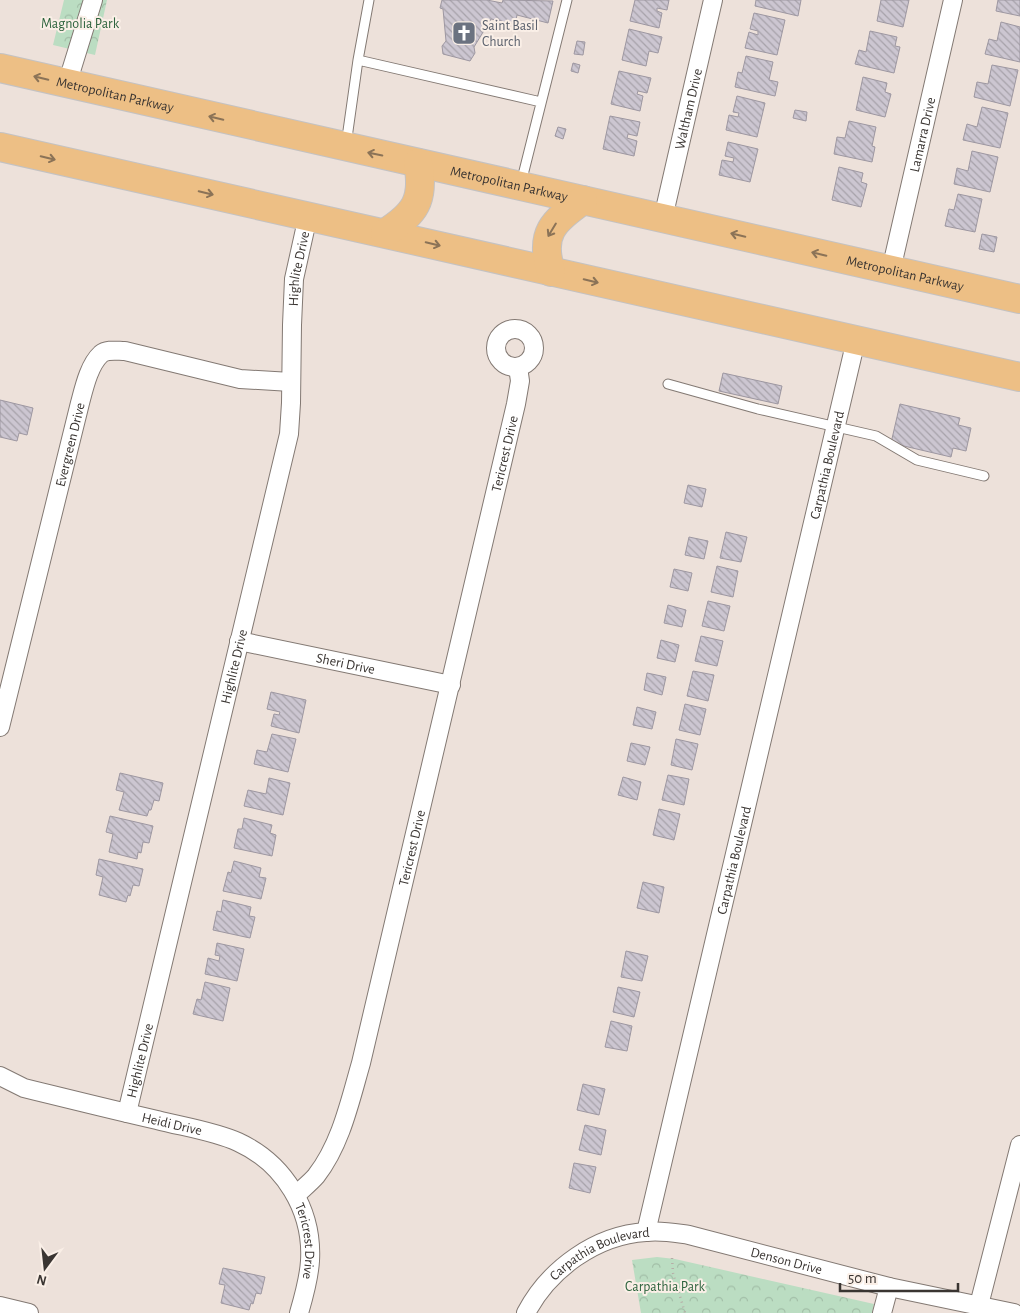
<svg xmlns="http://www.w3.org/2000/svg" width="1020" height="1313" font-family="'Alegreya Sans',sans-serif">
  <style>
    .park { fill: url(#park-crowns) }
    .building { fill: url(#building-back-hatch); stroke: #9d97a1 }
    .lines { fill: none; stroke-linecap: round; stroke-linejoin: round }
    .lane-casing { stroke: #837973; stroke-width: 11 }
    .street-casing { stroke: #837973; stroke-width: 20 }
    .primary-casing { stroke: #c4c2c2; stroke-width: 30 }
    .path { stroke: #b6ada7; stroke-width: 2.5; stroke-dasharray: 1 4; stroke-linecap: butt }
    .lane { stroke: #fff; stroke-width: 9 }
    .street { stroke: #fff; stroke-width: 18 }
    .primary { stroke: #edbf85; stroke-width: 28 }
    .oneway { stroke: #8b7357 }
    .labels { text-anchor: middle; stroke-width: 4; stroke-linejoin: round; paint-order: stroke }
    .park-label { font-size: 14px; fill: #2d633d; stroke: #faefe7 }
    .worship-label { font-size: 14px; fill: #5b616d; stroke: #faefe7; text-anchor: start }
    .street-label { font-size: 14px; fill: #3a3532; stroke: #faefe7 }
  </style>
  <defs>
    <pattern id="park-crowns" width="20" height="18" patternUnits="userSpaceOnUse" patternTransform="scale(1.25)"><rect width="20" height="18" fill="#bbddc2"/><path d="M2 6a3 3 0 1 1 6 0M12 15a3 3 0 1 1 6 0" fill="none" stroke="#a2bea7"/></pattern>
    <pattern id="building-back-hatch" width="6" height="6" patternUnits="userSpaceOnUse" patternTransform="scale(1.25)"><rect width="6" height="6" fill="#ccc6d1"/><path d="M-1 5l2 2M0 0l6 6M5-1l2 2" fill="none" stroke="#a7a2aa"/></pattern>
  </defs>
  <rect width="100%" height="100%" fill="#ede1da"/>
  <!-- park -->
  <path class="park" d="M 64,0 L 107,0 L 95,55 L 53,45 Z
    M 657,1257 L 675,1259 L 874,1304 L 872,1313 L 641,1313 L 632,1260 Z"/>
  <!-- building -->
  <path class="building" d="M 442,0 L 487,0 L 502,3 L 503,0 L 553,1 L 548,23 L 517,15 L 515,24 L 491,19 L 474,47 L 475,53 L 470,61 L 443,54 L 442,46 L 446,41 L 443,9 L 440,8 Z
    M 635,0 L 669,0 L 667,10 L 657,8 L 657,11 L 662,13 L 659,28 L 630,21 Z
    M 756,0 L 801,0 L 798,16 L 755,6 Z
    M 881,0 L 909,0 L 903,27 L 877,21 Z
    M 998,0 L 1020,0 L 1020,16 L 996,11 Z
    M 754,13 L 785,20 L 777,55 L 745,48 L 749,32 L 758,35 L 758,31 L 750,29 Z
    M 1001,22 L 1020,27 L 1020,62 L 985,54 L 989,39 L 997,41 Z
    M 629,29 L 662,37 L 658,53 L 649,51 L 646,66 L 622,60 Z
    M 870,31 L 897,37 L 895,46 L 900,47 L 894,73 L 855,64 L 859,50 L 866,52 Z
    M 577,41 L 585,42 L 583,55 L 574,54 Z
    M 746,56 L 773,62 L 769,80 L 778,82 L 775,96 L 735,87 L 738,72 L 742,73 Z
    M 573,63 L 580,65 L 578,73 L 571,71 Z
    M 992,65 L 1018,70 L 1010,106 L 974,97 L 977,82 L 988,84 Z
    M 619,71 L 651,78 L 647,93 L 638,91 L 637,94 L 643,96 L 640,111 L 611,104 Z
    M 863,77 L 887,83 L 885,92 L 891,94 L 885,117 L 856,110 Z
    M 737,96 L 765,103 L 757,137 L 726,130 L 729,115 L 738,117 L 739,113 L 733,112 Z
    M 982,107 L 1008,113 L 1000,148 L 963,140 L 967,124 L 977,127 Z
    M 795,110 L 807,112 L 806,121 L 793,118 Z
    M 610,116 L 640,122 L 637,136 L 628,134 L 627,138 L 637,141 L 634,156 L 603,149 Z
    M 849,121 L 876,127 L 872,146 L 875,147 L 872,162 L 834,154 L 837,137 L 845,138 Z
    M 558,127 L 566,129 L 563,139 L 555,136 Z
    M 728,142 L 758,149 L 750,182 L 719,175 L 722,160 L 733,162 L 734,158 L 725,156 Z
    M 972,151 L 998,157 L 990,192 L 954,184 L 957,168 L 968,171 Z
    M 839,167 L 863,173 L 861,182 L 867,184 L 861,207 L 832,200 Z
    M 958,194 L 982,199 L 975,232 L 945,226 L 949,209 L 954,210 Z
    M 982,234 L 997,237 L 994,252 L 979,249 Z
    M 723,373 L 782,386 L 778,404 L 719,391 Z
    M 0,400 L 33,408 L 27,435 L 19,433 L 17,441 L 0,437 Z
    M 900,404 L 960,418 L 958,425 L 971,428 L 966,451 L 953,448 L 951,457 L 891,443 Z
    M 688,485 L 706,489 L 702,507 L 684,503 Z
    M 726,532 L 747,537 L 741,562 L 720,558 Z
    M 689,537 L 708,541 L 704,559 L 685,555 Z
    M 717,566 L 738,571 L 733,597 L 711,592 Z
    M 674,569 L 692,573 L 688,591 L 670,587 Z
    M 708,601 L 730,606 L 724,631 L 702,626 Z
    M 668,605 L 686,610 L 682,627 L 664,623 Z
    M 701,636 L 723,641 L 717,666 L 695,661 Z
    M 661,640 L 679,645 L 675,662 L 657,658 Z
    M 693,671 L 714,675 L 708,701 L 687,696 Z
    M 647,673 L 666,677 L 662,695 L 644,690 Z
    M 271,692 L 306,700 L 299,733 L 271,726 L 274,714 L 279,715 L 280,712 L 267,709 Z
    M 685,704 L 706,709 L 700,735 L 679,730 Z
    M 637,707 L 656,712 L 652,729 L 633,725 Z
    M 272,734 L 296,739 L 288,772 L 254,764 L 257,750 L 267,752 Z
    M 676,739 L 698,744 L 692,770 L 671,765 Z
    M 631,743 L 650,747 L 645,765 L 627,761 Z
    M 120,773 L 163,783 L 159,801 L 154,800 L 151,810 L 149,810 L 147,816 L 119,810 L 124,792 L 116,790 Z
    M 668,775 L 689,779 L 684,805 L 662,800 Z
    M 623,777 L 641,782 L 637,800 L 618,795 Z
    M 269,778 L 290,783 L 283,815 L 244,806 L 248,790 L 266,794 Z
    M 659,809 L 680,814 L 674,840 L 653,835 Z
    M 110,816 L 153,826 L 149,843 L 143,842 L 141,853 L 138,852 L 137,859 L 109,852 L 113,834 L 106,832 Z
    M 244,818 L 272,825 L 270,833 L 276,835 L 272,856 L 234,848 L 238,829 L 242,829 Z
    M 99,859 L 143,869 L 139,886 L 133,885 L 130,896 L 128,895 L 126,902 L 99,895 L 103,877 L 96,875 Z
    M 234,861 L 261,868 L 259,877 L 266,878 L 261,899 L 223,891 L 228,872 L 231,873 Z
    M 643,882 L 664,887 L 659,913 L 637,908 Z
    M 223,900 L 251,907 L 249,916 L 255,917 L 250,938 L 213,930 L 217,911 L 221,912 Z
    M 217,943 L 244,949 L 237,981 L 205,974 L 208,958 L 219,961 L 220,956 L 215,955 Z
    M 626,951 L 648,956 L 642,981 L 621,977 Z
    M 205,982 L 230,988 L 223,1021 L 193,1014 L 197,999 L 201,1000 Z
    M 618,987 L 640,992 L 634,1017 L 613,1012 Z
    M 611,1021 L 632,1026 L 627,1051 L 605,1047 Z
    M 583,1084 L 605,1089 L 599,1115 L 577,1110 Z
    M 585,1125 L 606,1130 L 601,1155 L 579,1150 Z
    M 574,1163 L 596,1167 L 590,1193 L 569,1188 Z
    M 223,1268 L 265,1277 L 261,1294 L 256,1293 L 253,1304 L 251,1303 L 249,1310 L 221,1303 L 225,1285 L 219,1284 Z"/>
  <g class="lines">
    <!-- lane casing -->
    <g class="lane-casing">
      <path id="lane" d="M 358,60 L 541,102
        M 346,145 L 358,60 L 369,0
        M 521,183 L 567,0
        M 668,384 L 758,409 L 876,436 L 917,460 L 984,476"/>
    </g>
    <!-- street casing -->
    <g class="street-casing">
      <g id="street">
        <path d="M 67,84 L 93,0"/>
        <path id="s1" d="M 663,218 L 713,0"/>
        <path id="s2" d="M 891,270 L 953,0"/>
        <circle cx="515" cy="348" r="19"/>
        <path id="s3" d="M 239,641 L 451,685"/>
        <path id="s4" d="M 0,727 L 80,403 C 84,388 89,365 101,354 C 107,349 117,351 125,351 L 240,379 L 291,382"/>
        <path id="s5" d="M 0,1076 L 24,1088 C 69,1099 113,1110 157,1120 C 184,1127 213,1131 238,1142 C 284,1163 313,1210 310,1261 C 309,1278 304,1296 299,1313"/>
        <path id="s6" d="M 127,1113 L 289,434 L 291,403 L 292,325 L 294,279 L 308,216"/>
        <path id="s7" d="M 296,1195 C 302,1189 310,1183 316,1176 C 341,1144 350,1101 361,1063 L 516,404 L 520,381 L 518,367"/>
        <path id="s8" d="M 646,1232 L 856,340"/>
        <path d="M 979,1305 L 1020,1145"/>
        <path d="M 0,1306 L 29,1313"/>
        <path id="s9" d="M 526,1313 C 549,1269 596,1235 646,1232 C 661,1230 675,1233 689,1235 L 889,1287 L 1014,1313"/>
        <path d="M 882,1313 L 889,1287"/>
      </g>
    </g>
    <!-- primary casing -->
    <g class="primary-casing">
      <g id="primary">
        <path id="s10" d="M 0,68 L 1020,299"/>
        <path d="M 0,147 L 1020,377"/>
        <path d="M 385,233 C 415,214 425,200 418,163"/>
        <path d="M 551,272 C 539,233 553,222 583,200"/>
      </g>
    </g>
    <!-- path -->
    <path class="path" d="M 672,1258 L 673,1273 L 685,1313"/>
    <!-- lane -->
    <use href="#lane" class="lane"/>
    <!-- street -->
    <use href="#street" class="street"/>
    <!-- primary -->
    <use href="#primary" class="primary"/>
  </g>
  <!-- one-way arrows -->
  <defs><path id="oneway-shaft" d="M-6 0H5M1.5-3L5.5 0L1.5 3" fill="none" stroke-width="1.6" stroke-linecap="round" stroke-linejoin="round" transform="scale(1.25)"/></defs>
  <g class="oneway">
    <use href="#oneway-shaft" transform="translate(41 78) rotate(-167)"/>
    <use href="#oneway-shaft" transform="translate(216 118) rotate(-167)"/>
    <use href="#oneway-shaft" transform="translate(375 154) rotate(-168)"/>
    <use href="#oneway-shaft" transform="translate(48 158) rotate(13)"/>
    <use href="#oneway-shaft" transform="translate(206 193) rotate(13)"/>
    <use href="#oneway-shaft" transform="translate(552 230) rotate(121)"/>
    <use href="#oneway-shaft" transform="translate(738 235) rotate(-167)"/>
    <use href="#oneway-shaft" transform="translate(433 244) rotate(13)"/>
    <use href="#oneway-shaft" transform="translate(819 254) rotate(-167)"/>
    <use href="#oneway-shaft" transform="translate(591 281) rotate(13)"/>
  </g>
  <!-- icons -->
  <defs>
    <g id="church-square" transform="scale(1.25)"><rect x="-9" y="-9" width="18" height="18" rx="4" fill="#6b7280" stroke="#faefe7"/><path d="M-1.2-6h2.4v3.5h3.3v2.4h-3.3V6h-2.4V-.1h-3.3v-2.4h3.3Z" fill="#fff"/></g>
  </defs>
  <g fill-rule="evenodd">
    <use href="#church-square" x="464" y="33"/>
  </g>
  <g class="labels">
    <!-- park labels -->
    <g class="park-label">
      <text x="80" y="28">Magnolia Park</text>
      <text x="665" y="1291">Carpathia Park</text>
    </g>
    <!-- worship labels -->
    <g class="worship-label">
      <text x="482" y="30">Saint Basil<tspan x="482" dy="16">Church</tspan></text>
    </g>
    <!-- street labels -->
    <g class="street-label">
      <text dy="5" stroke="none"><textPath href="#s10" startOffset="118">Metropolitan Parkway</textPath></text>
      <text dy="5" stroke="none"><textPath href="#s1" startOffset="112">Waltham Drive</textPath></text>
      <text dy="5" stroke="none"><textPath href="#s2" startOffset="139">Lamarra Drive</textPath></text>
      <text dy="5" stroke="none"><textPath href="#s10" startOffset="522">Metropolitan Parkway</textPath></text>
      <text dy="5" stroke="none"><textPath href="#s6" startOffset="864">Highlite Drive</textPath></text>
      <text dy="5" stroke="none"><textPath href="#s10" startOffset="928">Metropolitan Parkway</textPath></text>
      <text dy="5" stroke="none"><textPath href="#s4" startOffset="291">Evergreen Drive</textPath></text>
      <text dy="5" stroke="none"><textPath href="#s7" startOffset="776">Tericrest Drive</textPath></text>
      <text dy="5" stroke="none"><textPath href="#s8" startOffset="788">Carpathia Boulevard</textPath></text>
      <text dy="5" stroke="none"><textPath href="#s3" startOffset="109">Sheri Drive</textPath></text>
      <text dy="5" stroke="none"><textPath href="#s6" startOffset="459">Highlite Drive</textPath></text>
      <text dy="5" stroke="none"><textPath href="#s7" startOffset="371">Tericrest Drive</textPath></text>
      <text dy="5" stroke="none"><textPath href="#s8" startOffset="382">Carpathia Boulevard</textPath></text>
      <text dy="5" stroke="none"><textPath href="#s6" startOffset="54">Highlite Drive</textPath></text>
      <text dy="5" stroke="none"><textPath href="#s5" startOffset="179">Heidi Drive</textPath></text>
      <text dy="5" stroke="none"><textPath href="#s5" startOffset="375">Tericrest Drive</textPath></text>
      <text dy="5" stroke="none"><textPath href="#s9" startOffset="99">Carpathia Boulevard</textPath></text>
      <text dy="5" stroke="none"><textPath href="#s9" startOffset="295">Denson Drive</textPath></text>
    </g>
  </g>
  <!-- north arrow -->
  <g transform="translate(45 1268) rotate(195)" stroke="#faefe7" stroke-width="4" paint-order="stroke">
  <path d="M0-4L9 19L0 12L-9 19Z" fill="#3a3532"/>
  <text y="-8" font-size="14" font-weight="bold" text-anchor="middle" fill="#3a3532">N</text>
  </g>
  <!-- scale -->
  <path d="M840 1283v8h118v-8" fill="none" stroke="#3a3532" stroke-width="2.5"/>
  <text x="848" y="1283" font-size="15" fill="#3a3532" stroke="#faefe7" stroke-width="4" paint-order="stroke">50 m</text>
</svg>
